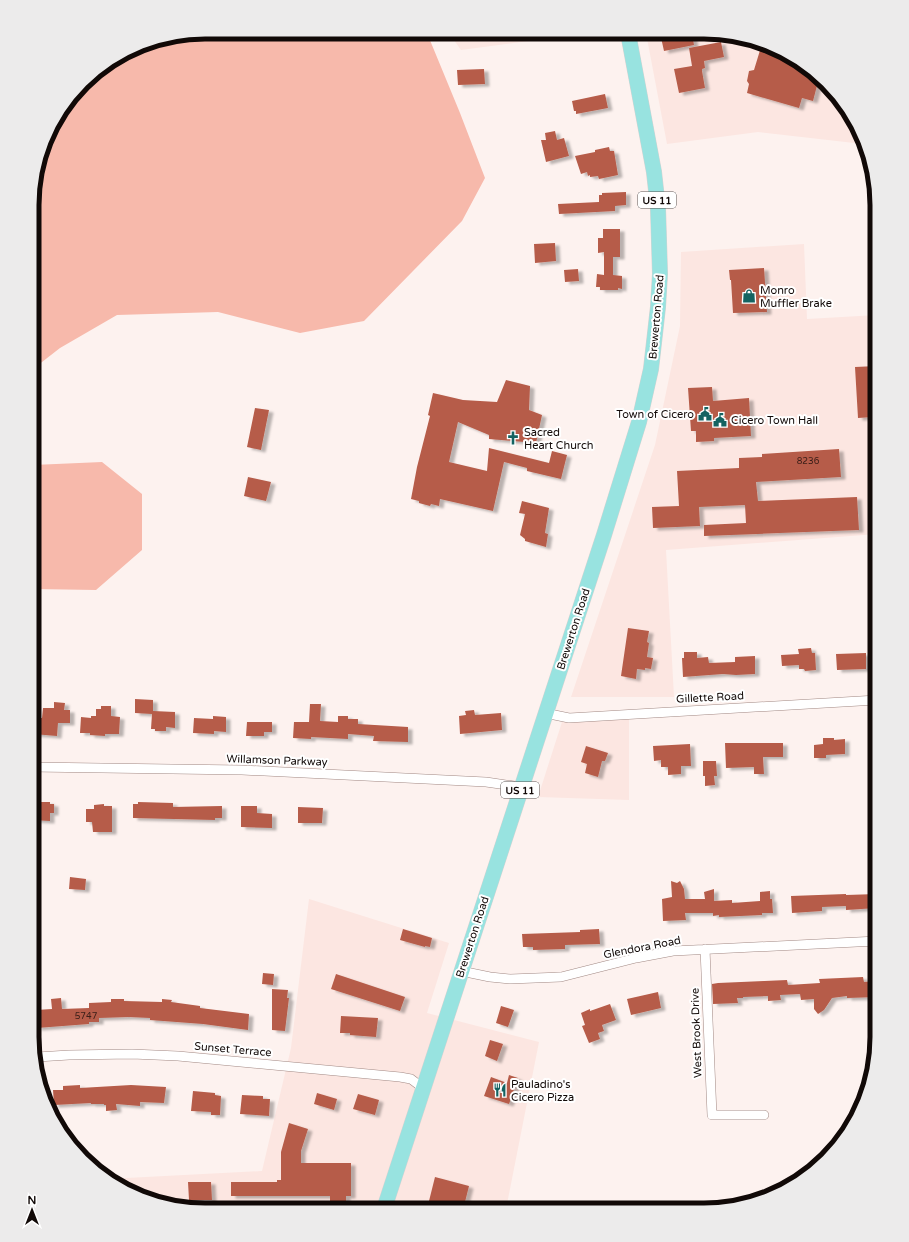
<svg xmlns="http://www.w3.org/2000/svg" width="909" height="1242" font-family="'Varela Round',sans-serif">
  <style>
    .built { fill: #fce6e1 }
    .green { fill: #f7b9ab }
    .building { fill: #b65c49; filter: url(#shadow) }
    .lines { fill: none; stroke-linecap: round; stroke-linejoin: round }
    .street-casing { stroke: #a28984; stroke-width: 10 }
    .primary-casing { stroke: #d4d3d2; stroke-width: 16 }
    .street { stroke: #fff; stroke-width: 9 }
    .primary { stroke: #98e3e0; stroke-width: 15 }
    .labels { text-anchor: middle; stroke-width: 4; stroke-linejoin: round; paint-order: stroke }
    .number-label { font-size: 9px; fill: #3a1e18 }
    .shield { fill: #fff; stroke: #585351; stroke-width: 1 }
    .shield-label { font-size: 10px; font-weight: bold; fill: #110907 }
    .poi-label { font-size: 11px; fill: #110907; stroke: #fff; text-anchor: start }
    .street-label { font-size: 11px; fill: #110907; stroke: #fff }
    .rim { fill: none; stroke: #110907; stroke-width: 5 }
  </style>
  <defs>
    <filter id="shadow"><feDropShadow dx="4.5" dy="2.5" stdDeviation="1" flood-color="#0004"/></filter>
  </defs>
  <rect width="100%" height="100%" fill="#fdf2ef"/>
  <!-- built -->
  <path class="built" d="M 449,33 L 590,33 L 461,50 Z
    M 646,33 L 727,34 L 800,61 L 834,91 L 859,128 L 863,144 L 758,132 L 667,144 Z
    M 804,244 L 807,319 L 877,315 L 877,534 L 666,550 L 674,697 L 571,697 L 655,445 L 680,326 L 681,252 Z
    M 629,718 L 629,800 L 538,797 L 562,722 Z
    M 309,899 L 449,943 L 427,1013 L 539,1042 L 506,1209 L 183,1209 L 107,1179 L 262,1171 L 291,1048 Z"/>
  <!-- green -->
  <path class="green" d="M 205,32 L 427,33 L 460,113 L 485,178 L 462,221 L 364,321 L 300,333 L 218,312 L 117,315 L 60,348 L 33,369 L 34,182 L 55,119 L 91,75 L 149,41 Z
    M 102,462 L 142,494 L 142,550 L 96,590 L 33,589 L 33,465 Z"/>
  <!-- building -->
  <path class="building" d="M 660,33 L 692,33 L 694,45 L 664,51 Z
    M 721,42 L 724,57 L 704,61 L 705,68 L 702,69 L 702,71 L 705,88 L 679,93 L 674,69 L 692,66 L 689,48 Z
    M 761,47 L 800,61 L 819,78 L 813,101 L 802,98 L 799,108 L 747,93 L 749,84 L 747,81 L 749,71 L 754,70 Z
    M 484,69 L 485,84 L 458,85 L 457,70 Z
    M 605,94 L 608,108 L 576,114 L 576,111 L 574,111 L 572,101 Z
    M 555,131 L 557,140 L 564,138 L 569,156 L 546,162 L 541,140 L 546,140 L 545,133 Z
    M 609,147 L 610,151 L 614,151 L 618,175 L 599,179 L 598,176 L 590,177 L 590,175 L 588,176 L 587,172 L 581,174 L 575,156 L 595,152 L 595,150 Z
    M 626,192 L 626,205 L 615,206 L 615,211 L 559,214 L 558,204 L 599,202 L 599,195 L 602,195 L 602,193 Z
    M 603,229 L 620,229 L 620,257 L 613,257 L 613,275 L 622,276 L 622,289 L 618,288 L 618,290 L 600,290 L 600,287 L 596,287 L 597,274 L 604,275 L 604,252 L 598,253 L 598,238 L 603,238 Z
    M 555,243 L 556,261 L 535,263 L 534,244 Z
    M 764,268 L 767,312 L 733,313 L 731,280 L 730,280 L 729,270 Z
    M 578,269 L 579,281 L 565,282 L 564,270 Z
    M 877,366 L 877,411 L 872,412 L 872,417 L 858,418 L 855,367 Z
    M 506,380 L 530,386 L 529,410 L 542,415 L 536,443 L 489,439 L 489,435 L 458,422 L 449,462 L 487,471 L 489,448 L 549,463 L 552,451 L 567,455 L 561,479 L 527,471 L 527,468 L 504,462 L 493,511 L 440,499 L 439,506 L 431,504 L 430,506 L 419,503 L 419,501 L 411,499 L 417,467 L 430,416 L 428,415 L 433,393 L 463,400 L 497,402 Z
    M 712,387 L 713,401 L 749,398 L 751,436 L 714,438 L 714,441 L 696,442 L 696,431 L 691,431 L 688,388 Z
    M 255,408 L 269,410 L 261,450 L 247,447 Z
    M 839,449 L 841,477 L 756,482 L 758,501 L 857,497 L 859,530 L 704,536 L 704,525 L 746,523 L 745,505 L 699,507 L 700,526 L 653,528 L 652,507 L 679,506 L 677,471 L 739,468 L 739,458 L 762,457 L 762,454 Z
    M 248,477 L 271,482 L 266,501 L 244,496 Z
    M 522,501 L 549,508 L 545,533 L 548,534 L 546,547 L 525,541 L 525,539 L 520,535 L 525,514 L 519,513 Z
    M 628,628 L 649,631 L 647,642 L 649,643 L 647,657 L 653,658 L 651,669 L 645,668 L 645,670 L 637,669 L 636,679 L 621,676 Z
    M 811,648 L 812,653 L 815,653 L 816,670 L 805,671 L 804,669 L 799,669 L 799,665 L 782,666 L 781,655 L 799,654 L 798,649 Z
    M 684,652 L 697,652 L 697,658 L 708,657 L 709,663 L 735,662 L 735,657 L 755,656 L 755,674 L 736,675 L 723,674 L 683,677 L 682,658 L 684,658 Z
    M 866,653 L 866,669 L 837,670 L 836,654 Z
    M 135,699 L 153,700 L 153,711 L 175,712 L 175,728 L 166,727 L 166,731 L 155,731 L 155,729 L 151,729 L 152,714 L 135,713 Z
    M 54,702 L 65,703 L 64,710 L 70,710 L 70,723 L 58,723 L 57,736 L 33,734 L 33,718 L 42,718 L 43,708 L 54,708 Z
    M 310,704 L 321,704 L 320,721 L 338,722 L 338,716 L 348,716 L 348,719 L 358,719 L 358,724 L 408,727 L 408,742 L 373,741 L 374,736 L 348,734 L 348,739 L 311,737 L 311,739 L 293,738 L 294,722 L 309,722 Z
    M 101,706 L 111,706 L 111,716 L 120,717 L 119,734 L 105,734 L 105,736 L 90,735 L 90,733 L 80,733 L 81,717 L 91,718 L 91,716 L 96,716 L 96,709 L 101,709 Z
    M 474,710 L 475,715 L 501,713 L 502,730 L 460,734 L 459,716 L 466,715 L 465,711 Z
    M 213,716 L 226,717 L 226,732 L 214,731 L 214,734 L 193,733 L 194,718 L 213,719 Z
    M 247,722 L 272,722 L 272,732 L 264,732 L 264,736 L 246,736 Z
    M 823,738 L 834,738 L 834,740 L 845,739 L 845,754 L 826,755 L 826,758 L 814,758 L 814,745 L 823,744 Z
    M 725,743 L 783,743 L 783,757 L 763,757 L 764,774 L 754,774 L 754,767 L 726,768 Z
    M 690,744 L 691,766 L 681,766 L 681,774 L 668,775 L 668,767 L 661,767 L 661,760 L 654,761 L 653,746 Z
    M 586,746 L 608,753 L 605,761 L 602,761 L 598,777 L 585,773 L 587,764 L 581,762 Z
    M 703,761 L 716,761 L 717,776 L 714,776 L 715,785 L 705,786 L 705,776 L 703,776 Z
    M 37,802 L 50,802 L 50,804 L 54,804 L 54,813 L 50,813 L 50,821 L 32,820 L 32,804 L 37,804 Z
    M 138,802 L 173,803 L 173,807 L 222,806 L 222,818 L 215,818 L 215,820 L 133,818 L 133,804 L 138,804 Z
    M 104,804 L 104,806 L 112,806 L 112,832 L 93,832 L 92,822 L 86,822 L 86,809 L 94,809 L 94,805 Z
    M 241,806 L 257,806 L 257,813 L 272,814 L 272,828 L 241,827 Z
    M 298,807 L 323,808 L 322,823 L 298,823 Z
    M 70,877 L 86,879 L 85,890 L 69,889 Z
    M 671,881 L 677,883 L 680,881 L 684,889 L 685,899 L 705,899 L 704,892 L 714,889 L 714,901 L 732,900 L 732,903 L 760,901 L 760,892 L 770,891 L 770,899 L 772,899 L 773,913 L 762,913 L 762,915 L 719,917 L 719,915 L 713,916 L 713,913 L 685,913 L 686,920 L 663,921 L 662,899 L 672,897 Z
    M 846,894 L 846,895 L 877,894 L 877,908 L 846,910 L 846,906 L 822,907 L 822,911 L 792,913 L 791,896 Z
    M 403,929 L 432,938 L 430,947 L 425,946 L 425,947 L 400,940 Z
    M 599,929 L 600,944 L 565,945 L 565,949 L 533,950 L 533,947 L 523,947 L 522,934 L 580,932 L 580,930 Z
    M 263,973 L 274,974 L 273,985 L 262,984 Z
    M 336,974 L 405,997 L 400,1011 L 331,989 Z
    M 863,977 L 864,982 L 877,981 L 877,997 L 847,998 L 847,996 L 832,998 L 824,1010 L 818,1014 L 814,1009 L 814,999 L 801,1000 L 800,994 L 780,995 L 781,1000 L 768,1001 L 768,996 L 743,997 L 743,998 L 737,998 L 738,1003 L 713,1004 L 712,984 L 718,983 L 787,980 L 788,985 L 820,983 L 819,979 Z
    M 272,989 L 288,990 L 287,998 L 289,998 L 285,1031 L 272,1030 Z
    M 658,992 L 661,1008 L 631,1015 L 627,999 Z
    M 61,998 L 62,1009 L 89,1008 L 89,1003 L 111,1002 L 111,999 L 124,999 L 124,1001 L 162,1002 L 162,999 L 172,1000 L 171,1002 L 200,1006 L 200,1008 L 249,1014 L 248,1030 L 203,1024 L 150,1020 L 150,1018 L 129,1017 L 99,1018 L 99,1022 L 89,1022 L 89,1024 L 37,1028 L 36,1010 L 52,1009 L 51,999 Z
    M 610,1004 L 616,1020 L 602,1025 L 604,1031 L 598,1033 L 600,1039 L 589,1043 L 582,1026 L 585,1025 L 581,1013 L 590,1009 L 590,1011 Z
    M 501,1006 L 514,1010 L 508,1027 L 496,1023 Z
    M 341,1016 L 378,1018 L 376,1037 L 350,1035 L 350,1033 L 340,1033 Z
    M 490,1040 L 503,1044 L 497,1061 L 485,1056 Z
    M 509,1075 L 518,1078 L 509,1104 L 484,1096 L 491,1077 L 507,1083 Z
    M 80,1085 L 80,1088 L 131,1085 L 166,1087 L 164,1103 L 140,1102 L 140,1106 L 116,1104 L 117,1110 L 106,1111 L 106,1105 L 104,1105 L 104,1104 L 91,1104 L 91,1103 L 54,1105 L 53,1090 L 63,1090 L 63,1086 Z
    M 193,1091 L 215,1093 L 215,1095 L 221,1096 L 220,1115 L 211,1115 L 211,1112 L 191,1111 Z
    M 317,1093 L 337,1099 L 334,1110 L 314,1104 Z
    M 358,1094 L 379,1100 L 375,1115 L 353,1109 Z
    M 242,1095 L 263,1096 L 263,1099 L 270,1099 L 269,1116 L 240,1114 Z
    M 289,1123 L 308,1129 L 301,1151 L 301,1163 L 351,1163 L 351,1196 L 346,1196 L 346,1204 L 330,1204 L 330,1196 L 231,1196 L 231,1182 L 277,1182 L 277,1180 L 281,1180 L 281,1152 Z
    M 435,1177 L 469,1186 L 464,1206 L 455,1203 L 454,1209 L 427,1209 Z
    M 188,1182 L 211,1182 L 212,1200 L 189,1200 Z"/>
  <g class="lines">
    <!-- street casing -->
    <g class="street-casing">
      <path id="street" d="M 545,713 L 569,718 L 877,700
        M 32,767 L 242,770 L 486,782 L 521,787
        M 705,949 L 712,1115 L 764,1115
        M 461,971 L 490,977 L 510,979 L 561,977 L 636,958 L 673,951 L 877,941
        M 37,1057 L 69,1055 L 132,1054 L 178,1056 L 400,1077 L 411,1079 L 423,1088"/>
    </g>
    <!-- primary casing -->
    <g class="primary-casing">
      <path id="primary" d="M 384,1209 L 604,535 L 639,422 L 651,369 L 658,307 L 660,274 L 658,208 L 654,172 L 628,33"/>
    </g>
    <!-- street -->
    <use href="#street" class="street"/>
    <!-- primary -->
    <use href="#primary" class="primary"/>
  </g>
  <!-- icons -->
  <defs>
    <g id="shop-bare" transform="scale(1.08)"><path d="M-5-2.5h2.3a2.7 3.5 0 0 1 5.4 0H5L5.5 6h-11ZM-1.5-2.5h3a1.5 2.3 0 0 0-3 0Z" fill="#146361" stroke="#fff" stroke-width="2.5" paint-order="stroke"/></g>
    <g id="civic-bare" transform="scale(1.08)"><path d="M-.6-6.5H3V-4.5H.6V-3L4-1V1h2V6H-6V1h2V-1L-.6-3ZM-1.2 2.5V6h2.4V2.5Z" fill="#146361" stroke="#fff" stroke-width="2.5" paint-order="stroke"/></g>
    <g id="church-bare" transform="scale(1.08)"><path d="M-1.2-6h2.4v3.5h3.3v2.4h-3.3V6h-2.4V-.1h-3.3v-2.4h3.3Z" fill="#146361" stroke="#fff" stroke-width="2.5" paint-order="stroke"/></g>
    <g id="restaurant-bare" transform="scale(1.08)"><path d="M-5-6h1v4h1v-4h1v4h1v-4h1v5L-1.5 .5V6h-2V.5L-5-1ZM5-6V6H3V1.5H1.5Q1.5-4 5-6Z" fill="#146361" stroke="#fff" stroke-width="2.5" paint-order="stroke"/></g>
  </defs>
  <g fill-rule="evenodd">
    <use href="#shop-bare" x="749" y="296"/>
    <use href="#civic-bare" x="705" y="414"/>
    <use href="#civic-bare" x="720" y="420"/>
    <use href="#church-bare" x="513" y="438"/>
    <use href="#restaurant-bare" x="500" y="1090"/>
  </g>
  <g class="labels">
    <!-- number labels -->
    <g class="number-label">
      <text x="808" y="464">8236</text>
      <text x="86" y="1019">5747</text>
    </g>
    <!-- shield labels -->
    <g class="shield">
      <rect x="638" y="192" width="38" height="16" rx="3"/>
      <rect x="501" y="782" width="38" height="16" rx="3"/>
    </g>
    <g class="shield-label">
      <text x="657" y="204">US 11</text>
      <text x="520" y="794">US 11</text>
    </g>
    <!-- poi labels -->
    <g class="poi-label">
      <text x="760" y="294">Monro<tspan x="760" dy="13">Muffler Brake</tspan></text>
      <text x="694" y="418" text-anchor="end">Town of Cicero</text>
      <text x="731" y="424">Cicero Town Hall</text>
      <text x="524" y="436">Sacred<tspan x="524" dy="13">Heart Church</tspan></text>
      <text x="511" y="1088">Pauladino's<tspan x="511" dy="13">Cicero Pizza</tspan></text>
    </g>
    <!-- street labels -->
    <g class="street-label">
      <text transform="translate(656 317) rotate(-85)" y="4">Brewerton Road</text>
      <text transform="translate(573 629) rotate(-72)" y="4">Brewerton Road</text>
      <text transform="translate(710 697) rotate(-3)" y="4">Gillette Road</text>
      <text transform="translate(277 760) rotate(2)" y="4">Willamson Parkway</text>
      <text transform="translate(472 937) rotate(-72)" y="4">Brewerton Road</text>
      <text transform="translate(642 947) rotate(-11)" y="4">Glendora Road</text>
      <text transform="translate(696 1033) rotate(-92)" y="4">West Brook Drive</text>
      <text transform="translate(233 1049) rotate(5)" y="4">Sunset Terrace</text>
    </g>
  </g>
  <!-- crop -->
  <path d="M0 0H909V1242H0ZM205 39H704A166 166 0 0 1 870 205V1037A166 166 0 0 1 704 1203H205A166 166 0 0 1 39 1037V205A166 166 0 0 1 205 39Z" fill="#ecebeb" fill-rule="evenodd"/>
  <path class="rim" d="M205 39H704A166 166 0 0 1 870 205V1037A166 166 0 0 1 704 1203H205A166 166 0 0 1 39 1037V205A166 166 0 0 1 205 39Z"/>
  <!-- north arrow -->
  <g transform="translate(32 1210)" stroke="#ffffff" stroke-width="3" paint-order="stroke">
  <path d="M0-3L7 15L0 10L-7 15Z" fill="#110907"/>
  <text y="-6" font-size="11" font-weight="bold" text-anchor="middle" fill="#110907">N</text>
  </g>
</svg>
